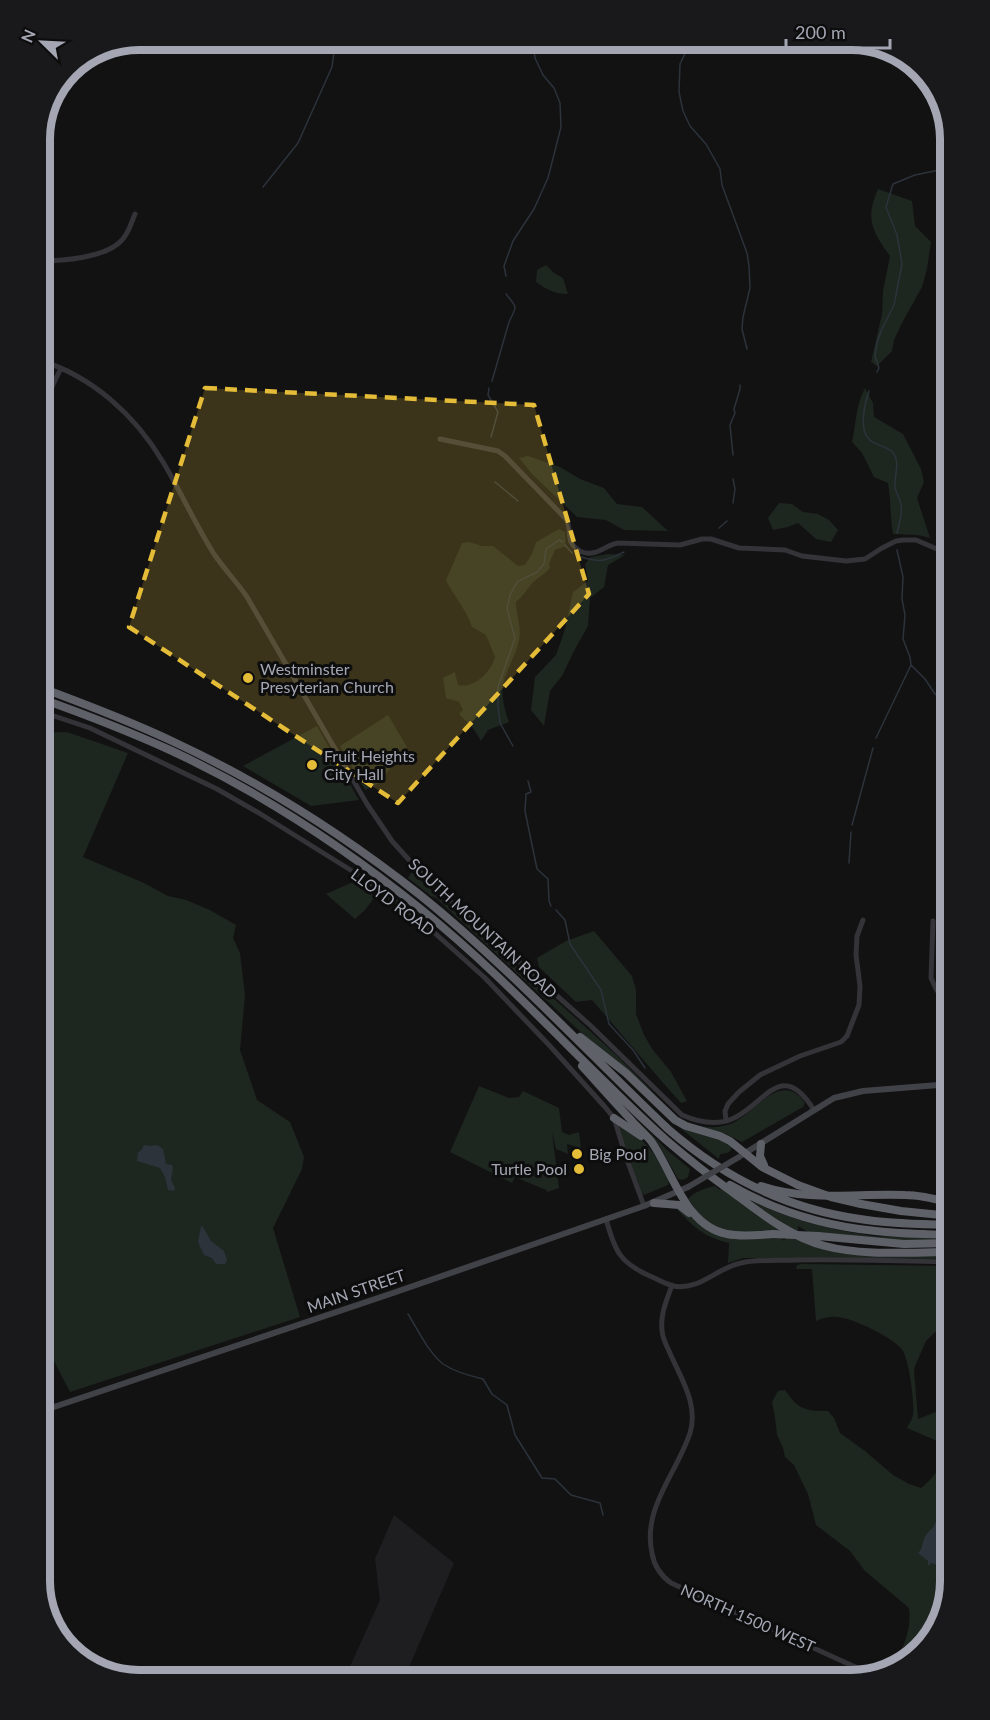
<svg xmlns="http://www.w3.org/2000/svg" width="990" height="1720" font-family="Lato,sans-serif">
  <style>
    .built { fill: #1e1e20 }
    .green { fill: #1e2620 }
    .water { fill: #2c333b }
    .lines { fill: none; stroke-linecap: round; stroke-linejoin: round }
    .stream { stroke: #2c333b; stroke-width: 1.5 }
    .tertiary { stroke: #333338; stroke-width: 5 }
    .secondary { stroke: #414248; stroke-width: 6 }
    .motorway { stroke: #5f6169; stroke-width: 8 }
    .secondary-bridge { stroke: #414248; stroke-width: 6 }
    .motorway-bridge { stroke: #5f6169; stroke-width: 8 }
    .marked { fill: #e5bc38; fill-opacity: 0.2; stroke: #e5bc38; stroke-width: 4.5; stroke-dasharray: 12 8; stroke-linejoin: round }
    .poi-dot { fill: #e5bc38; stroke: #0d0d0e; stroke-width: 2 }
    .labels { text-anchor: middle; stroke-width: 6; stroke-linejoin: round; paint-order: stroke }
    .poi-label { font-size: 16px; fill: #a4a7b3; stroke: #0d0d0e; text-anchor: start }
    .street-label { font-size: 16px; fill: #a4a7b3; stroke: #0d0d0e }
    .rim { fill: none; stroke: #a4a7b3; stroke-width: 8 }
  </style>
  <rect width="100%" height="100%" fill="#121213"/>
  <!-- built -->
  <path class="built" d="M 394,1515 L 454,1563 L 403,1681 L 372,1681 L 348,1671 L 380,1600 L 375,1559 Z"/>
  <!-- green -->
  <path class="green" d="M 878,189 L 912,201 L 915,226 L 931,242 L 927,269 L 922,287 L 902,323 L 894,340 L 892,351 L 877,366 L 871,362 L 882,314 L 883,291 L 890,256 C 872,231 865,219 878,189 Z
    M 546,265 L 554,273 L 563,278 L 568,294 C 555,294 547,290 536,282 L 537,270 Z
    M 865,388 L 873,403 L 874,417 L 903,434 L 921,469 L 924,482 L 917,498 L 930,538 L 918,535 L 893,534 C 890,517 891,500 888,483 L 874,477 L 862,453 L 852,442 C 856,424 856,404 865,388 Z
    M 528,456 L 560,467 L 580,479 L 604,488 L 617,504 L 642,507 L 668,531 L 624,530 L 606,520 L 577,517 L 532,474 L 519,458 Z
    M 779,503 L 792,504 L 803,512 L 818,514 L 829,520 L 838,530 L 831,542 L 816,539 L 798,523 L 788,527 L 773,530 L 768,518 Z
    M 559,529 L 565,532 L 566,546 L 555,550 L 549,564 L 550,568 C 544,575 535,579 530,586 C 525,592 522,597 516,602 C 516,614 522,628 519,640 C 516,656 506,669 503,685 C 501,696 505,711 509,722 L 488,730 L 481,741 L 473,728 L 459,714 L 463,710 L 459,702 L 446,698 L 443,678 L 455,672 L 458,685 C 474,689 491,672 495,657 L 486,635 L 472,627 C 467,610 454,597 446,580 L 462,543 L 469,542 L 482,546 L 493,546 L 518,566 L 525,565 L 532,554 L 536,542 Z
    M 608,554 L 625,555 L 608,565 L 604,587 L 590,598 L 588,626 L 575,649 L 562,676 L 550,691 L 544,726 L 531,710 L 535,677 L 556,655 L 565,629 L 573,592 L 588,581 L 585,564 L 591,557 Z
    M 388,715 L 407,747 L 379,783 L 365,790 L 340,746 Z
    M 317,726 L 359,800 L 311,806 L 243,766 Z
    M 67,732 L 128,753 L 83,857 L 144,883 L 168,896 L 186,900 L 210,910 L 236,925 L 233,938 L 240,953 L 245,995 L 240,1050 L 257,1100 L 290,1122 L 304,1157 L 302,1169 L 273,1228 L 300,1317 L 70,1392 L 39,1332 L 39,733 Z
    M 411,873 L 413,873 C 474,931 539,984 602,1042 C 618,1056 633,1072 648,1087 C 658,1098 668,1110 680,1118 C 695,1128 716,1130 733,1123 C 754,1113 781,1069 805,1103 L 803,1107 L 742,1142 L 726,1134 L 690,1124 L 671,1113 L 631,1074 L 586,1037 L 436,898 L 431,896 L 408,878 Z
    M 355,878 L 377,894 L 365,910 L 355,919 L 326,894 L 353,882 Z
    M 594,931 L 632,976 L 636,990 L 636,1014 L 644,1035 L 653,1050 L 671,1072 L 687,1101 L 681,1103 C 651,1070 622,1034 592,1000 L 576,1002 L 539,967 L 537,958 L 566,941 Z
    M 479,1086 L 509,1098 L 519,1097 L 523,1091 L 559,1108 L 562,1132 L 569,1135 L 579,1132 L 581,1148 L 567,1144 L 568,1154 L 556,1149 L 552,1132 L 559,1188 L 547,1192 L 546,1190 L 515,1177 L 512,1183 L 450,1152 Z
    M 630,1113 L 667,1150 L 690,1169 L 688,1177 L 683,1180 L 678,1179 L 659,1145 Z
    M 669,1119 L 725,1142 L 732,1147 C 730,1154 726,1153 720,1154 L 719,1159 Z
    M 619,1126 C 649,1141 653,1151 669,1181 L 668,1185 L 644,1195 L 641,1193 L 629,1161 Z
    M 715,1186 L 720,1190 L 721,1188 L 778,1229 L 778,1231 L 735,1233 L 706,1223 L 688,1199 C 694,1192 705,1188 715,1186 Z
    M 751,1201 C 793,1221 835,1231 881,1237 L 882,1236 L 951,1239 L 905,1242 L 808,1232 L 798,1226 L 798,1231 L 793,1231 Z
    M 675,1207 C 687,1209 699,1228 714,1234 C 733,1242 759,1237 780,1237 L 784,1241 L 787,1236 L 792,1237 L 816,1247 L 951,1255 L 951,1259 L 761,1258 L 743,1258 L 728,1263 L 729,1243 C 705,1238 691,1225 675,1207 Z
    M 801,1264 L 951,1266 L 951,1323 L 934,1333 L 926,1341 L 915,1366 L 914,1371 L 918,1419 L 951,1406 L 951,1429 L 944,1444 L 907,1428 C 909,1424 912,1420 913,1415 C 915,1404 909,1361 903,1351 C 896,1339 853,1318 838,1317 C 830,1316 823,1318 816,1321 L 812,1269 L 796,1269 L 797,1265 Z
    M 785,1390 C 798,1409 804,1411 828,1411 L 834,1418 L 840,1433 L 865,1451 L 893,1475 L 909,1484 L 921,1488 C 932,1480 940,1466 951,1456 L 951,1582 L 934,1636 L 895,1671 L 892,1672 C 901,1649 912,1634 909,1608 L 865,1571 L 850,1551 L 816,1525 L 808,1494 L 794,1465 L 785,1457 L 783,1448 L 777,1435 L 775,1417 L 772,1402 L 778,1391 Z"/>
  <!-- water -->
  <path class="water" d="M 144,1145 L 150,1146 L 157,1145 L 163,1149 L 166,1164 L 172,1165 L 173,1168 L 171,1180 L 175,1188 L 174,1191 L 168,1190 L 165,1177 L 160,1168 L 137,1161 L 138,1153 L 142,1149 Z
    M 201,1226 L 203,1227 L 211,1241 L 224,1251 L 227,1260 L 225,1264 L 216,1264 L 212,1258 L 204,1255 L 198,1242 Z
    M 939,1519 L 946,1523 L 945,1532 L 947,1535 L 951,1537 L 951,1565 L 942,1566 L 931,1563 L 928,1566 L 928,1561 L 918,1553 C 923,1548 921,1546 924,1539 C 926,1532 933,1530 935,1523 Z"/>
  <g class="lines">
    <!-- stream -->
    <path class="stream" d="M 691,41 L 680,64 L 679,92 L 683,111 L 690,126 L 706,144 L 720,169 L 722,185 L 747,253 L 749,266 L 750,288 L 743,317 L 742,329 L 747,349
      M 263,187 L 298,143 L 332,67 L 335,44
      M 506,276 L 504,266 L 513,241 L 534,209 L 548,178 L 561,127 L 560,103 L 554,88 L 543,75 L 535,58 L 533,42
      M 877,372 L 879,368 L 875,356 L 877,343 L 881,331 L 894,305 L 902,264 L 897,235 L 886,207 L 893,184 L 915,175 L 949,168 L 951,166
      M 492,381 L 509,322 C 517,305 518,309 506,294
      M 489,388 L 488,395 L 498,412 L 491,437
      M 869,391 C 865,402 858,431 870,440 C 876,446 889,446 894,454 C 900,463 894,477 895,487 C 896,493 900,499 901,505 C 903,513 899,524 897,533
      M 733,455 L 730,425 L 735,413 L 734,409 L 740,389 L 740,385
      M 733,479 L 735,489 L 733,503
      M 495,482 L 518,501
      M 719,528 L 727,521
      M 565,545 L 572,553
      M 581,557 C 602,563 605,561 624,552
      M 911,665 L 925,679 L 935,694 L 951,703
      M 876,738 L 911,665 L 910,657 L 903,639 L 905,615 L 902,599 L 903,577 L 897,550
      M 513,746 L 500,723 L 498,706 L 498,687 L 515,638 L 507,609 L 510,595 L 517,582 L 537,572 L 544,564 L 546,549 L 559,540 L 563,542
      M 528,781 L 531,792 L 526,794 L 525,811 L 537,869 L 548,879 L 549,901 L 551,906
      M 852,825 L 873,748
      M 849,863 L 851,832
      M 556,910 L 565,920 L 570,944 L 601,990 L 609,1024 L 633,1050 L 645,1068
      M 408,1314 C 418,1330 428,1352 443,1364 C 455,1372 470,1376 483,1379 L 492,1394 L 507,1405 L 515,1435 L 542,1478 L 555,1479 L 571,1495 L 600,1503 L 603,1515"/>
    <!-- tertiary -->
    <path class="tertiary" d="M 39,261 C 62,261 106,258 122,240 C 129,233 131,223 135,214
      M 39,360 C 92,376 135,415 163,462 C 181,492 195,524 214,554 C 224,569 237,582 247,597 L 367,804 L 392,841 L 428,881 L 591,1026 L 682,1115 C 698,1122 715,1126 732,1119 C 765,1105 781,1057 814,1110
      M 39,414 L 61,368
      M 440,439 L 498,451 L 505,456 L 566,519 C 571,527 568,535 571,542 C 574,547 577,550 582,552 C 597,557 605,545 618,543 L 680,545 L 702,539 L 711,539 L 739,548 L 785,550 L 802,556 L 846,561 L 865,559 L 882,548 L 896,541 L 903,540 L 916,540 L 951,555
      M 39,711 L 90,728 L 217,789 L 259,813 L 365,879 L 419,919 L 484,977 L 550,1046 L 605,1107 L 614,1118 L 626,1157 L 644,1206
      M 933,921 L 931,978 L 936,989 L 951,1009
      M 951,1059 L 950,1047 L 951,1039
      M 726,1121 L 725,1111 L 728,1104 L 739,1092 L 760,1075 L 800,1056 L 841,1042 L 847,1036 L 859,1005 L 860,986 L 856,955 L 857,936 L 863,920
      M 606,1219 C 615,1252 620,1263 652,1277 C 659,1280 666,1284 673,1286 C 700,1291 716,1268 741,1263 C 758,1259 778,1261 795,1260 C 847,1259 899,1261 951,1262
      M 672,1285 C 667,1300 660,1314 662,1330 C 662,1337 666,1345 669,1351 C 680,1377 699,1404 690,1433 C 677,1473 642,1508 652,1553 C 654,1566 660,1575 671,1583 L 875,1676"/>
    <!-- secondary -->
    <path class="secondary" d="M 742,1155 L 834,1098 L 863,1091 L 951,1084
      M 39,1412 L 393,1293 L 644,1206 L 688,1187"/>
    <!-- motorway -->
    <path class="motorway" d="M 39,687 C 85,704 130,721 174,742 C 262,783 344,835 420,895 C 508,966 586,1051 668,1129 C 723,1177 788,1209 860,1219 C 890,1224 921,1224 951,1225
      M 39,698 C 84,714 128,731 172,751 C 262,793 345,848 422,910 C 509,980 583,1065 666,1140 C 688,1159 711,1177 735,1194 C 763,1215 791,1237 825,1246 C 862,1256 912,1252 951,1252
      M 580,1037 L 626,1073 L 675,1120 L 686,1126 L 720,1136 L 730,1141 L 762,1167 L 798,1185
      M 582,1066 C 599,1085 615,1103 632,1121 C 638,1128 645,1134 651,1141 C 673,1172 685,1226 727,1234 C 742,1237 758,1235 773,1234
      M 614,1118 L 641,1136
      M 761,1144 L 760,1156 L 764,1165
      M 730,1185 C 775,1211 825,1226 876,1231 C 901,1234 926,1234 951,1235
      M 761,1186 C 810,1202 855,1193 905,1195 C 920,1195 936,1199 951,1203
      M 654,1203 L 679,1205 L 689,1213
      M 861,1204 L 901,1211 L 951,1216
      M 818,1236 L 904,1244 L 951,1243"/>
    <!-- secondary-bridge -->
    <path class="secondary-bridge" d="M 688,1187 L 739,1157"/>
    <!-- motorway-bridge -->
    <path class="motorway-bridge" d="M 798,1185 L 831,1197 L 861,1204
      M 773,1234 L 818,1236"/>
  </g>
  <!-- marked area -->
  <path class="marked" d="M 205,388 L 534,405 L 589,594 L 398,803 L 129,627 Z"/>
  <!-- markers -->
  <g class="poi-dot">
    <circle cx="248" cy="678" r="6"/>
    <circle cx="312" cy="765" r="6"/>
    <circle cx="577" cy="1154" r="6"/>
    <circle cx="579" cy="1169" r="6"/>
  </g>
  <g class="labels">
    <!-- poi labels -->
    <g class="poi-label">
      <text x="260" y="675">Westminster<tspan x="260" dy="18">Presyterian Church</tspan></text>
      <text x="324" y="762">Fruit Heights<tspan x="324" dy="18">City Hall</tspan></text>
      <text x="589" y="1160">Big Pool</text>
      <text x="567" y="1175" text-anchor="end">Turtle Pool</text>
    </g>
    <!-- street labels -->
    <g class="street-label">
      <text transform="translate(393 902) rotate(37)" y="6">LLOYD ROAD</text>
      <text transform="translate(483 928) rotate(43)" y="6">SOUTH MOUNTAIN ROAD</text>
      <text transform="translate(356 1291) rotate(-19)" y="6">MAIN STREET</text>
      <text transform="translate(748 1618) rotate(24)" y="6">NORTH 1500 WEST</text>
    </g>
  </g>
  <!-- crop -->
  <path d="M0 0H990V1720H0ZM139 50H851A89 89 0 0 1 940 139V1581A89 89 0 0 1 851 1670H139A89 89 0 0 1 50 1581V139A89 89 0 0 1 139 50Z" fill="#19191b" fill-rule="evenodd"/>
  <path class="rim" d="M139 50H851A89 89 0 0 1 940 139V1581A89 89 0 0 1 851 1670H139A89 89 0 0 1 50 1581V139A89 89 0 0 1 139 50Z"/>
  <!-- north arrow -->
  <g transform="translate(42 42) rotate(294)" stroke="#0d0d0e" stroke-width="4.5" paint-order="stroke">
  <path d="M0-4.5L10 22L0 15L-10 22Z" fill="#a4a7b3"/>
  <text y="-9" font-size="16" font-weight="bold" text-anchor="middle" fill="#a4a7b3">N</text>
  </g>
  <!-- scale -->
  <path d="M786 39v9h104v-9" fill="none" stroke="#a4a7b3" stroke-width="3"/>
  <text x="795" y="39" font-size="18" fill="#a4a7b3" stroke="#0d0d0e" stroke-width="4.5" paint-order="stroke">200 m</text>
</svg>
